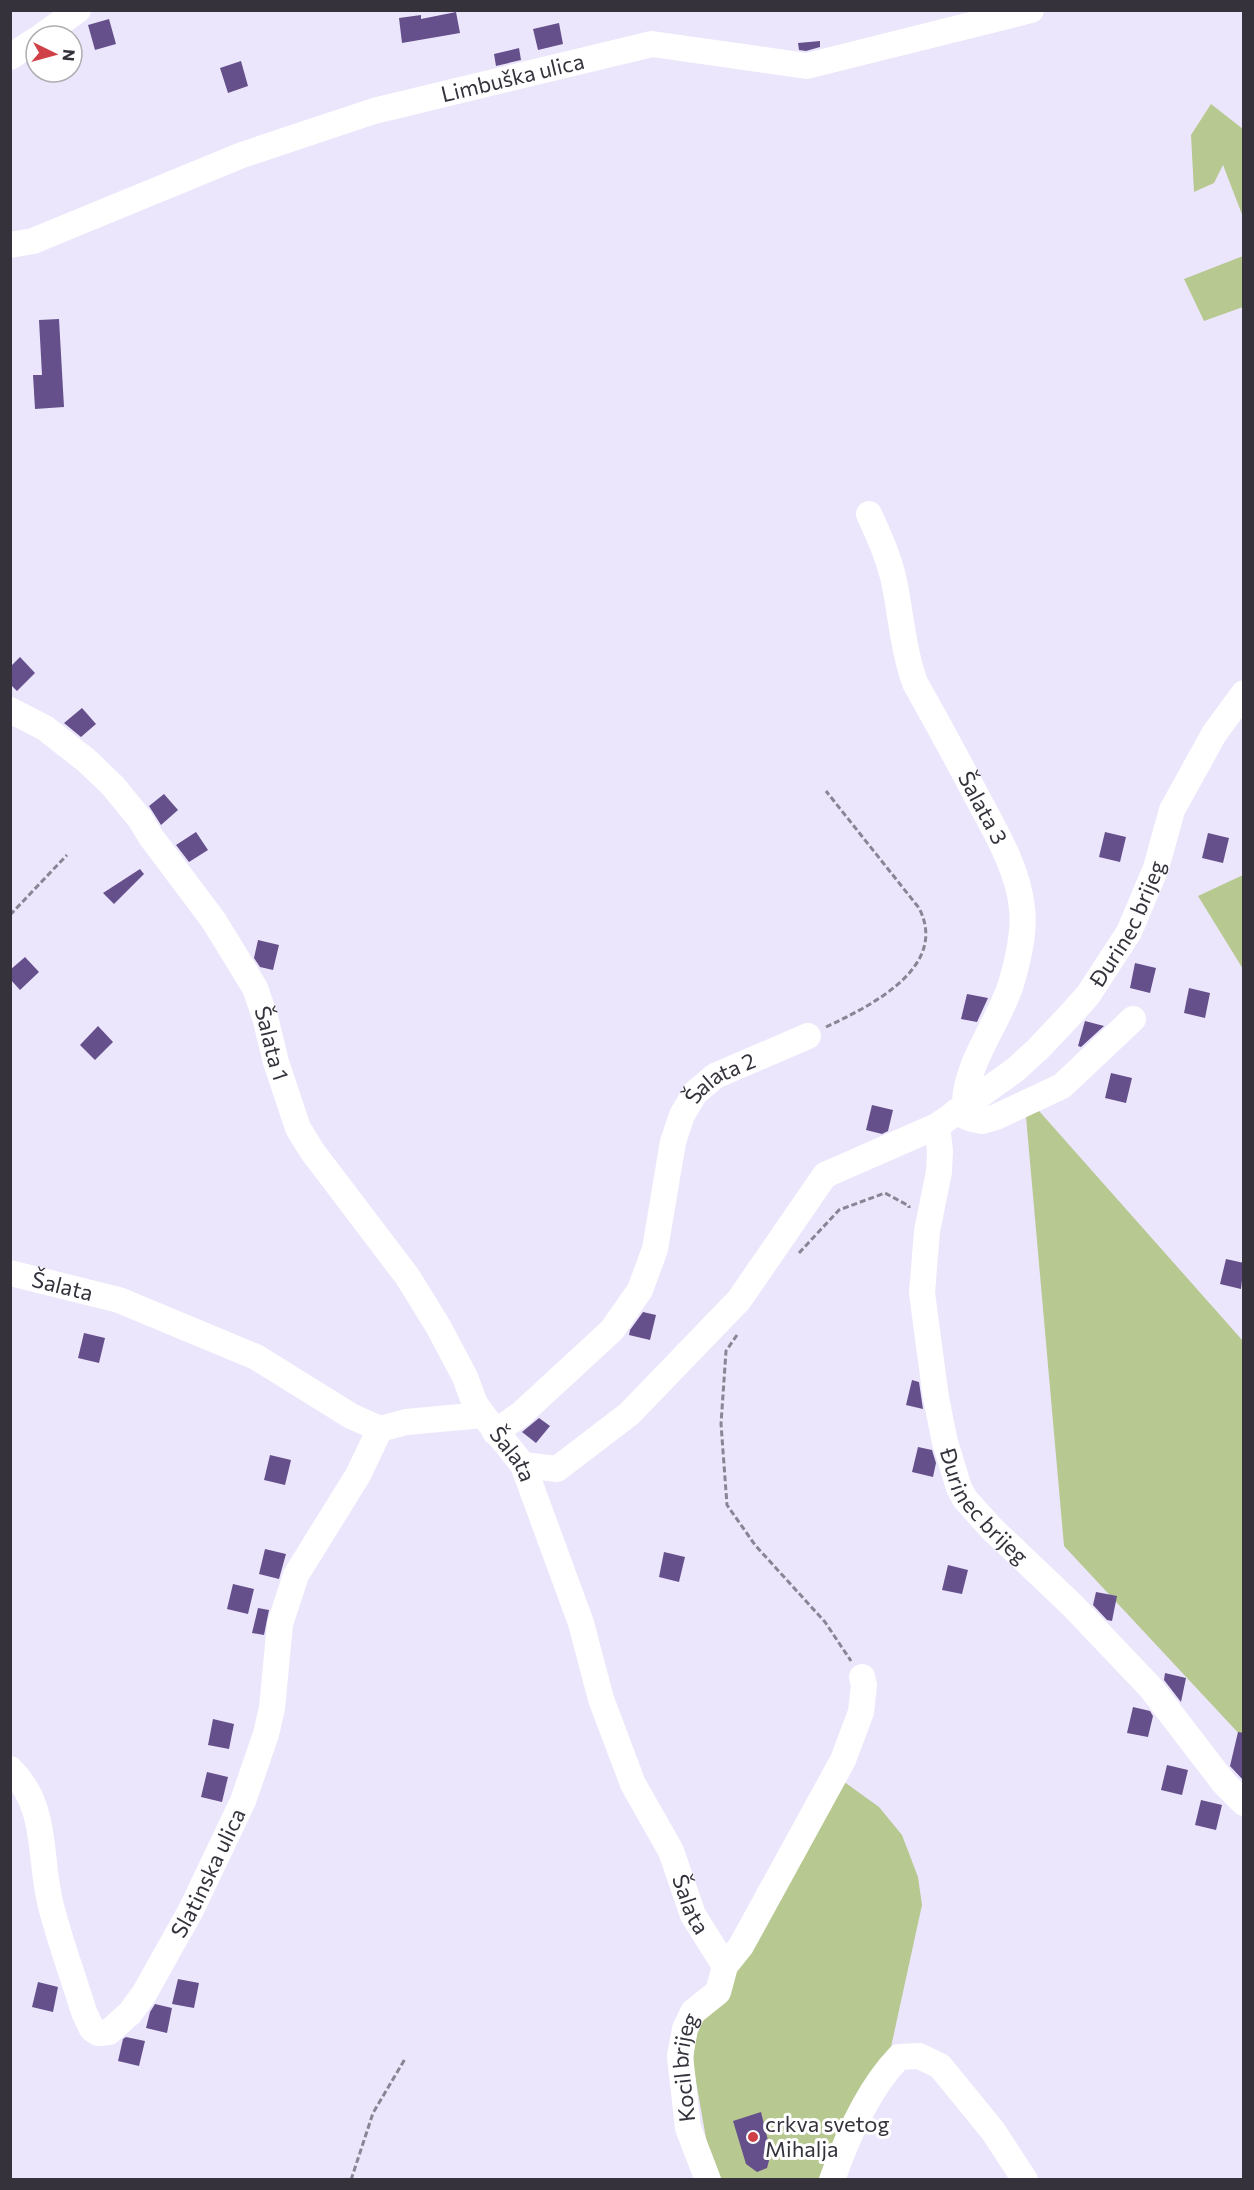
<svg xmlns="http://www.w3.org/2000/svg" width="1254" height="2190" font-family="Commissioner,sans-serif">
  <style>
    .green { fill: #b7c890 }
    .building { fill: #65508b }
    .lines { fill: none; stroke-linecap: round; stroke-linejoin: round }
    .path { stroke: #898595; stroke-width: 3; stroke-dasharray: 6 3; stroke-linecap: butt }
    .minor { stroke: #fff; stroke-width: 26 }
    .poi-dot { fill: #d04047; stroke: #fff; stroke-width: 2 }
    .labels { text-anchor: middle; stroke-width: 6; stroke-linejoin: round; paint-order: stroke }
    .street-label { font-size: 22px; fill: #35323c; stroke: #fff }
    .poi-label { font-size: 22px; fill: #35323c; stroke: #fff; text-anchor: start }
  </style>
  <rect width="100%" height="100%" fill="#ece6fc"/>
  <!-- green -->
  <path class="green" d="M 1211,104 L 1243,129 L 1243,217 L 1223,165 L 1214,183 L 1194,192 L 1191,135 Z
    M 1243,256 L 1243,307 L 1204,321 L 1184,279 Z
    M 1243,875 L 1243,969 L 1198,896 Z
    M 1024,1094 L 1243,1341 L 1243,1738 L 1064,1546 Z
    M 836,1776 L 879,1807 L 902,1835 L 918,1877 L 922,1905 L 891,2047 L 834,2145 L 822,2179 L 721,2179 L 707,2144 L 693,2064 L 696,2029 L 736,1965 Z"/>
  <!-- building -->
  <path class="building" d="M 456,12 L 460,33 L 402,43 L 399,18 L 421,15 L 421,19 Z
    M 109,19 L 116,44 L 95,50 L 88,25 Z
    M 559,23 L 563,44 L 538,50 L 533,29 Z
    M 820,41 L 820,47 L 806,51 L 799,50 L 798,43 Z
    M 519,48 L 521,60 L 496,66 L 494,54 Z
    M 241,61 L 248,86 L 228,93 L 220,68 Z
    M 59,319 L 64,407 L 35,409 L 33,375 L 42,375 L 39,320 Z
    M 20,657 L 35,673 L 17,691 L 10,684 L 10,667 Z
    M 82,708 L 96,724 L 81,737 L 64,723 Z
    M 164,794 L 178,810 L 161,825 L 149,806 Z
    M 196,832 L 208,850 L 189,862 L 176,845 Z
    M 1105,832 L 1126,837 L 1120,862 L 1099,857 Z
    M 1208,833 L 1229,838 L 1223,863 L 1202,858 Z
    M 140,869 L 144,874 L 114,904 L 103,893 Z
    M 258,940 L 279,945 L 273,970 L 260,967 L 254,958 Z
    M 25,957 L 39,972 L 20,990 L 10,979 L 10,970 Z
    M 1135,963 L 1156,968 L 1150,993 L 1130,988 Z
    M 1189,988 L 1210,993 L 1205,1018 L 1184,1013 Z
    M 967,994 L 988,998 L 977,1022 L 961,1019 Z
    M 1085,1021 L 1104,1026 L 1081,1047 L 1078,1046 Z
    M 98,1026 L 113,1042 L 95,1060 L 80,1045 Z
    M 1111,1073 L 1132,1078 L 1126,1103 L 1105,1098 Z
    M 872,1105 L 893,1110 L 888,1131 L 882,1134 L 866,1130 Z
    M 1226,1259 L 1244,1263 L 1241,1289 L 1220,1284 Z
    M 643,1312 L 656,1315 L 650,1340 L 629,1335 L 630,1330 Z
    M 84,1333 L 105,1338 L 99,1363 L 78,1358 Z
    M 912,1380 L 919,1382 L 923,1409 L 906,1405 Z
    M 539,1418 L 550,1426 L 536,1443 L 522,1432 Z
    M 918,1447 L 932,1450 L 936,1463 L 933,1477 L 912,1472 Z
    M 270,1455 L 291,1460 L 285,1485 L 264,1480 Z
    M 265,1549 L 286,1554 L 279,1579 L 259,1574 Z
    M 664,1552 L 685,1557 L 679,1582 L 659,1577 Z
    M 948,1565 L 968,1570 L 962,1594 L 942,1590 Z
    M 233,1584 L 254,1589 L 248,1614 L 227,1609 Z
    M 1096,1592 L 1117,1596 L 1112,1621 L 1107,1620 L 1093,1605 Z
    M 258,1608 L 269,1610 L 264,1635 L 252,1633 Z
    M 1165,1673 L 1186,1678 L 1181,1702 L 1164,1680 Z
    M 1133,1707 L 1150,1711 L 1153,1716 L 1148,1737 L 1127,1733 Z
    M 213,1719 L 234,1724 L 229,1749 L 208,1745 Z
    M 1238,1732 L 1244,1733 L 1244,1781 L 1230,1766 Z
    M 1167,1765 L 1188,1770 L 1182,1795 L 1161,1790 Z
    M 207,1772 L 228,1777 L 222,1802 L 201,1797 Z
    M 1201,1800 L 1222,1805 L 1216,1830 L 1195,1825 Z
    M 178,1979 L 199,1983 L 194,2008 L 172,2004 Z
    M 38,1982 L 58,1987 L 53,2012 L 32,2007 Z
    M 155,2004 L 172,2008 L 167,2033 L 146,2028 L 150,2012 Z
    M 126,2037 L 145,2041 L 139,2066 L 118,2061 L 123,2039 Z
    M 761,2112 L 771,2153 L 767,2168 L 757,2172 L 746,2164 L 733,2121 Z"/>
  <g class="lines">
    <!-- path -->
    <path class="path" d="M 10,915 L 67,855
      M 826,1027 C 868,1007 950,968 919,908 L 826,791
      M 799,1253 L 839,1210 L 885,1193 L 909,1206 L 909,1208
      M 737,1335 L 726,1351 L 721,1424 L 727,1505 L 755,1545 L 825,1622 L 851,1661
      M 351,2180 L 373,2113 L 405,2059"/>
    <!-- minor -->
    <g class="minor">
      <path d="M 42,36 L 78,10"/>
      <path d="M 10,57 L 36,40"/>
      <path id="s1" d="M 10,245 L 33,241 L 242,155 L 374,111 L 652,44 L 807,66 L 1031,10"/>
      <path id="s2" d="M 869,514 C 879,536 889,558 894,581 C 901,615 903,649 915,683 C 936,720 956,757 976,795 C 994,829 1018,868 1022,908 C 1025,932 1018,960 1011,984 C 999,1023 964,1065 965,1106"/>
      <path id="s3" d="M 10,710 L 45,728 L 87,761 L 113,786 L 140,819 L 151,837 L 214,921 L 255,988 L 265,1017 L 276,1062 L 298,1128 L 312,1151 L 407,1276 L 438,1326 L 465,1377 L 475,1404 L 483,1415"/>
      <path d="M 956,1112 L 969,1118 L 982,1121 L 996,1117 L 1062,1086 L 1133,1019"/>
      <path id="s4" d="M 937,1126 L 940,1151 L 939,1172 L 927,1231 L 922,1293 L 936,1398 L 945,1442 L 959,1488 L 965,1499 L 991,1528 L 1073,1606 L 1151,1688 L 1224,1783 L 1244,1803"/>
      <path id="s5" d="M 10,1273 L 119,1300 L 256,1357 L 351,1416 L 380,1429 L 406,1422 L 483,1415 L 523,1465 L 581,1623 L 601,1699 L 633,1784 L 671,1851 L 693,1915 L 725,1966"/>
      <path id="s6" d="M 495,1432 L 521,1414 L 612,1330 L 640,1290 L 655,1249 L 673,1142 L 682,1115 L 695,1093 L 715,1076 L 808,1036"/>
      <path id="s7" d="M 523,1465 L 557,1469 L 629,1414 L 739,1300 L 825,1175 L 937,1126 L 1015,1070 L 1038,1049 L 1072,1013 L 1088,995 L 1129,932 L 1156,868 L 1172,810 L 1214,734 L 1244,693"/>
      <path id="s8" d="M 10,1769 C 48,1805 39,1856 50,1902 C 59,1939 73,1976 84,2012 L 92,2029 L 98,2033 L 109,2032 L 130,2013 L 144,1994 L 191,1910 L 243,1801 L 266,1734 L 272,1708 L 280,1624 L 296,1575 L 358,1475 L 380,1429"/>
      <path id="s9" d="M 708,2180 L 688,2128 L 680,2056 L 685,2029 L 693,2012 L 718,1992 L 725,1966 L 741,1946 L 843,1760 L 861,1712 L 864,1685 L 862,1677"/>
      <path d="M 832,2180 C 847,2137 868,2089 899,2057 L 919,2056 L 940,2066 L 993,2131 L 1025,2180"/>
    </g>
  </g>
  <!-- markers -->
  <circle class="poi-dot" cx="753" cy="2137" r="6"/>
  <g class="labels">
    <!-- street labels -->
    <g class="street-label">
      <text dy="8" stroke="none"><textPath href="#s1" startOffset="531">Limbuška ulica</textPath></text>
      <text dy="8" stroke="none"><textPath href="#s2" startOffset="318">Šalata 3</textPath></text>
      <text dy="8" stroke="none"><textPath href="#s7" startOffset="840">Đurinec brijeg</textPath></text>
      <text dy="8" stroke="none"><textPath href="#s3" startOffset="434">Šalata 1</textPath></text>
      <text dy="8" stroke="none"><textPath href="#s6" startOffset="440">Šalata 2</textPath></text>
      <text dy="8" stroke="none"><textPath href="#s5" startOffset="54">Šalata</textPath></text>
      <text dy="8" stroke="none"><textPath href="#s5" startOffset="558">Šalata</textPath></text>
      <text dy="8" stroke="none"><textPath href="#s4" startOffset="396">Đurinec brijeg</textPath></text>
      <text dy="8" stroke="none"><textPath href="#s8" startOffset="483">Slatinska ulica</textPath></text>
      <text dy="8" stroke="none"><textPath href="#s5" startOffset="1044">Šalata</textPath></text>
      <text dy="8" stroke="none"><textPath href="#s9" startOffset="117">Kocil brijeg</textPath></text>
    </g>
    <!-- poi labels -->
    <g class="poi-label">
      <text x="765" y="2132">crkva svetog<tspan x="765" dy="25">Mihalja</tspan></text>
    </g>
  </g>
  <!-- border -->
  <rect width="1254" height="2190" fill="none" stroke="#35323c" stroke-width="24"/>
  <!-- north arrow -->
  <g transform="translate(54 54) rotate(95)"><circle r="28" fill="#ffffff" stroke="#aeadb1" stroke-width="1.5"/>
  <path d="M0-4.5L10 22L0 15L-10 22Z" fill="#d04047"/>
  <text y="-9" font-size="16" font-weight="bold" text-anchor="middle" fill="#35323c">N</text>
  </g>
</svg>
